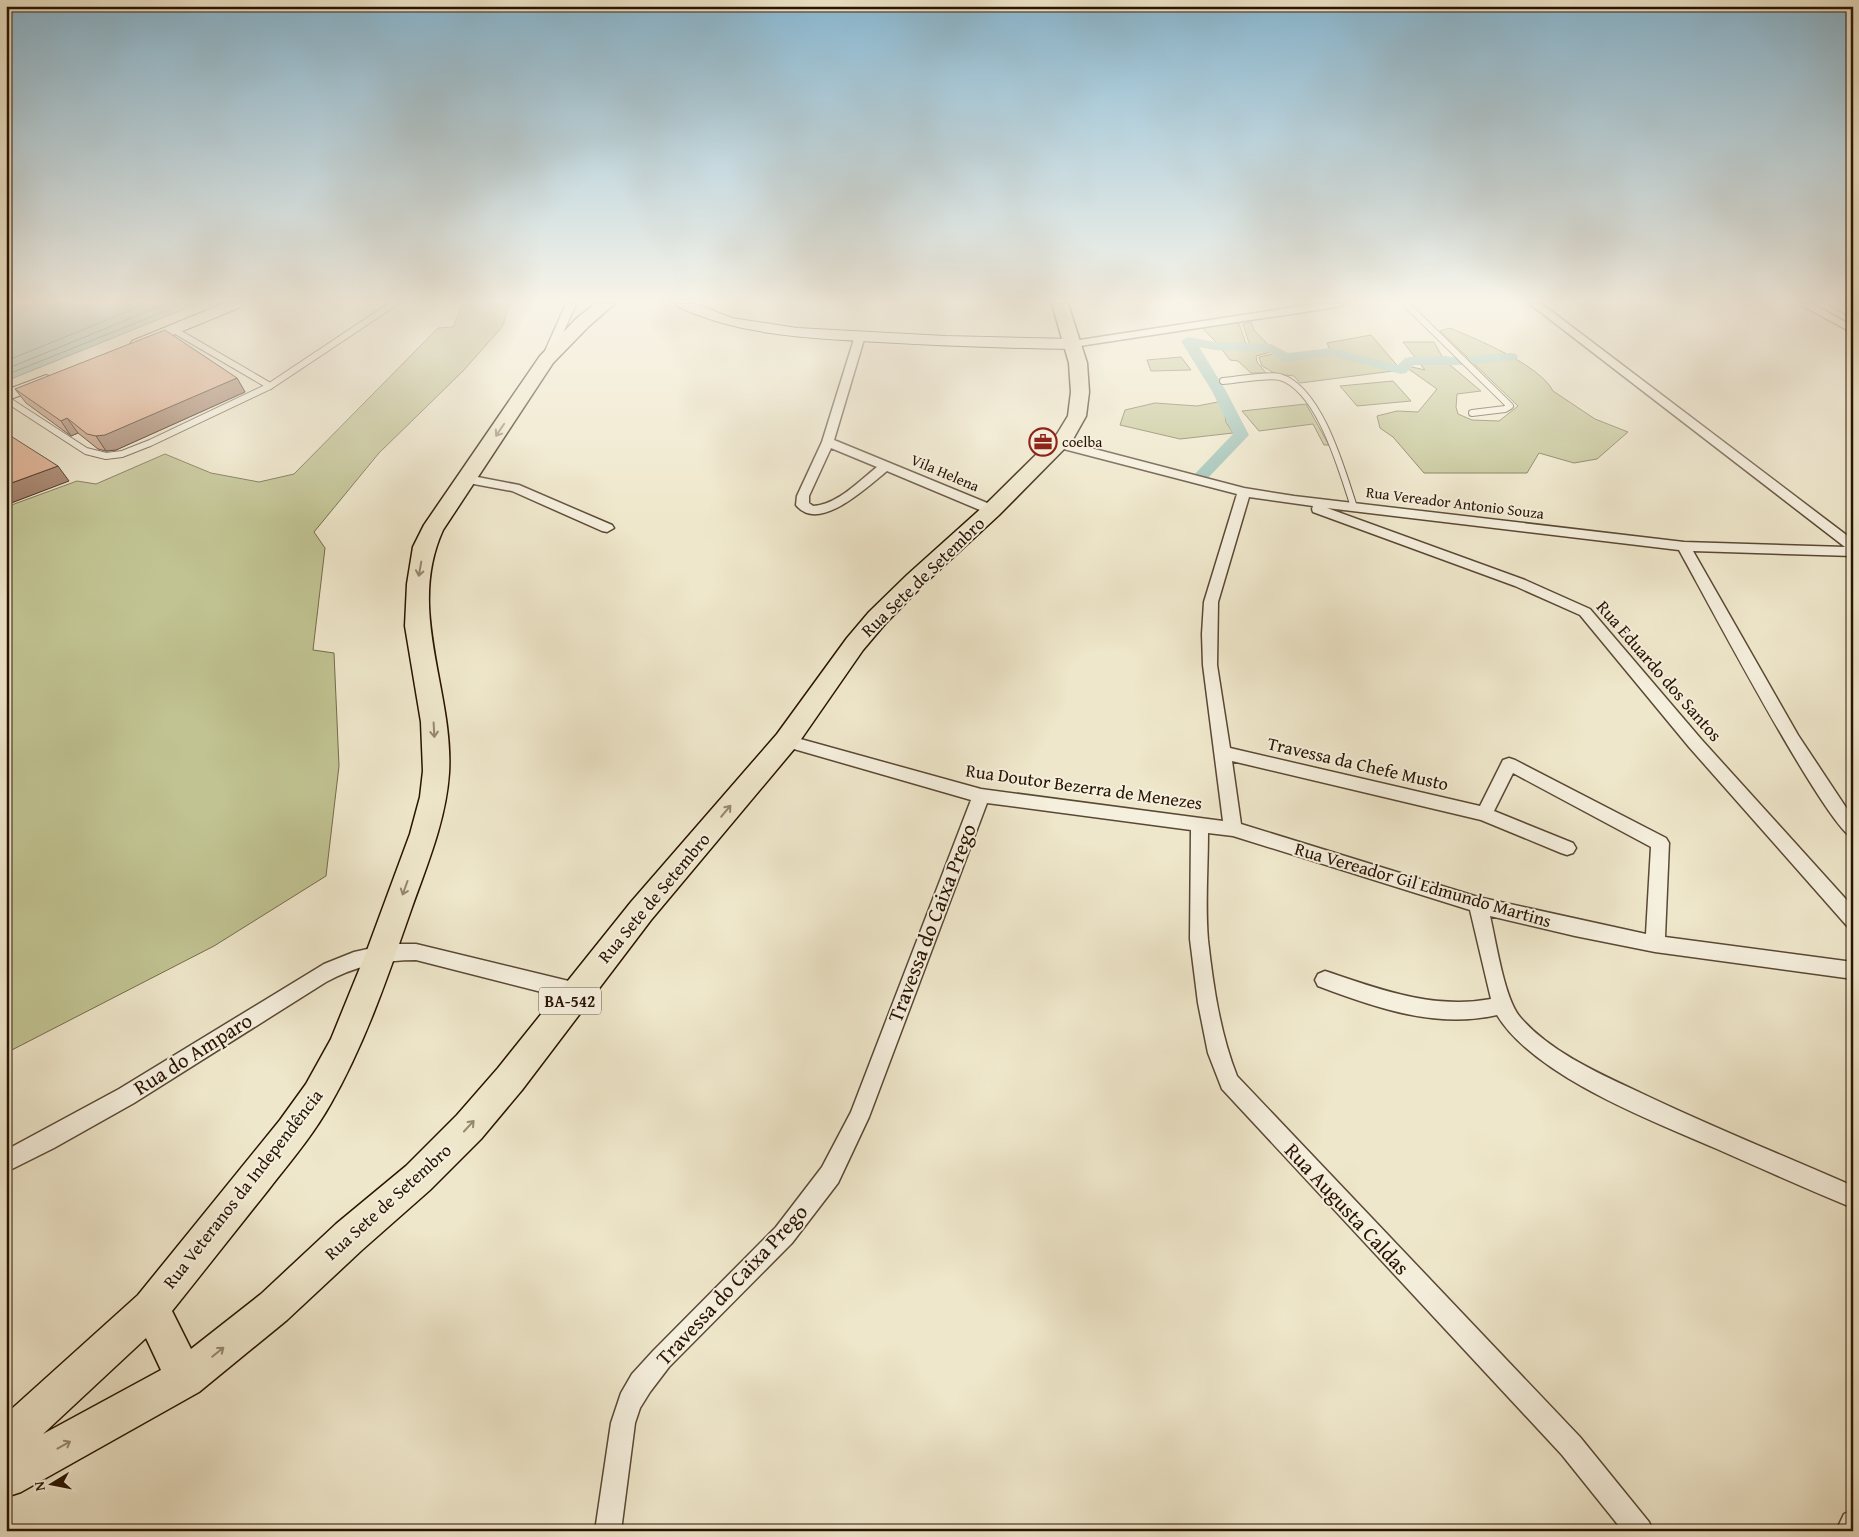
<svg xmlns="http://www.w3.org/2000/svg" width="1859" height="1537" font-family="'Gentium Book Plus',serif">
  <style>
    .green { fill: #c1c392; stroke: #746b4a }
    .water { fill: #9ac0b6; stroke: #6c7b6e }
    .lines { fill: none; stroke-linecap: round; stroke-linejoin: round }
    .shore { stroke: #616a5c; stroke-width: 1 }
    .stream { stroke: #6c7b6e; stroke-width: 4.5 }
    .canal { fill: #9ac0b6; fill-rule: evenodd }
    .lane-casing { stroke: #5a4834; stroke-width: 8 }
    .street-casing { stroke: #5a4834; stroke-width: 3 }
    .secondary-casing { stroke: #281301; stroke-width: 2 }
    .primary-casing { stroke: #281301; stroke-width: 3 }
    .lane { stroke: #f5efdd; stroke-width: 6 }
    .street { fill: #f5efdd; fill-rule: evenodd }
    .secondary { fill: #f5efdd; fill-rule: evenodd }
    .primary { fill: #efe7cb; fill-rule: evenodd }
    .wall { fill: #be8f72; stroke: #281301 }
    .shaded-wall { fill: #9b745d; stroke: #281301 }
    .building { fill: #dda685; stroke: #281301 }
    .oneway { stroke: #958870 }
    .labels { text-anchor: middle; stroke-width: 4; stroke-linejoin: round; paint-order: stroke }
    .far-poi-label { font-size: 15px; fill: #281301; stroke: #f5efdd; text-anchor: start }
    .far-street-label { font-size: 15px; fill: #281301; stroke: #f5efdd }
    .shield { fill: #f5efdd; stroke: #665543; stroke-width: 1 }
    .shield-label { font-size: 16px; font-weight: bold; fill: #281301 }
    .street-label { font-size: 18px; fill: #281301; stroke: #f5efdd }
    .near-street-label { font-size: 21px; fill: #281301; stroke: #f5efdd }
  </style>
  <rect width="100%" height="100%" fill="#efe7cb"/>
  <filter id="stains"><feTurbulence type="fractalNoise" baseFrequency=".004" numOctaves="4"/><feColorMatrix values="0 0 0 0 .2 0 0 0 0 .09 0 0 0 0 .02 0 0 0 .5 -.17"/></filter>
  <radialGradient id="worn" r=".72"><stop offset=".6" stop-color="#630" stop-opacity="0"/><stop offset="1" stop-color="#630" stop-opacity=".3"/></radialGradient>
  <!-- green -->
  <path class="green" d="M 463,304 L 510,304 L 502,327 L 463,371 L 379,453 L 314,532 L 325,548 L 313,650 L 334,653 L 339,766 L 326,876 L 214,946 L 6,1053 L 6,507 L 77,481 L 96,484 L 165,454 L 211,473 L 259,482 L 294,474 L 438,328 L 453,327 Z
    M 1232,321 L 1239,324 L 1246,344 L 1219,345 L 1200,326 Z
    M 1251,322 L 1254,330 L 1271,348 L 1259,349 L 1250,346 L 1243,324 Z
    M 1450,328 C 1476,339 1540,365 1553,391 L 1595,419 L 1628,432 L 1597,459 L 1574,463 L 1539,453 L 1527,473 L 1424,473 L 1393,437 L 1380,428 L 1377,416 L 1397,411 L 1418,412 L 1437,389 L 1403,365 L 1425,370 L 1403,342 L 1434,342 L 1444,360 L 1481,391 L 1457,394 L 1456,407 L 1458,414 L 1472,420 L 1499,421 L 1518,406 L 1440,331 Z
    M 1371,335 L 1401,370 L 1300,383 L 1294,376 L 1276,374 L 1262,366 L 1259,357 L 1282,352 L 1286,358 L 1300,358 L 1331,352 L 1327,343 Z
    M 1220,347 L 1278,350 L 1256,356 L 1257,362 L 1266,373 L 1251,373 L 1238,361 L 1230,360 Z
    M 1181,357 L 1191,370 L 1151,371 L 1147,360 Z
    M 1393,381 L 1411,401 L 1357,406 L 1340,386 Z
    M 1223,401 L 1226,422 L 1233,433 L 1180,439 L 1120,425 L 1125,410 L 1155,403 L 1197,406 Z
    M 1306,404 L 1329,445 L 1324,445 L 1313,424 L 1259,431 L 1242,411 Z"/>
  <!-- water -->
  <path class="water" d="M 6,304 L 197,304 L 6,381 Z"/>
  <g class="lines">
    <!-- shore -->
    <path class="shore" d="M 6,361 L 146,304
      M 6,369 L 166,304
      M 6,375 L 183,304"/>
    <!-- stream -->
    <path class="stream" d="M 1332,307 L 1346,304"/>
    <!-- canal -->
    <path class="canal" d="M 1188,337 L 1215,342 L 1271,344 L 1288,353 L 1331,348 L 1398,365 L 1405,358 L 1410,357 L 1444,356 L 1466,359 L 1468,362 L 1466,365 L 1414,365 L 1406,373 L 1401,374 L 1331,356 L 1285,362 L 1268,352 L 1215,350 L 1199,347 L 1226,391 L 1249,435 L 1206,480 L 1194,480 L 1192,477 L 1233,434 L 1212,391 L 1181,341 Z
      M 1511,353 L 1516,354 L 1518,357 L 1516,360 L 1474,364 L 1469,363 L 1467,360 L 1469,357 L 1474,356 Z"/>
    <!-- lane casing -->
    <g class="lane-casing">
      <path id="lane" d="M 1406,304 L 1510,406 L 1505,409 L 1472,413
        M 1833,304 L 1853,314
        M 174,330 L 270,386
        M 1223,381 C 1236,380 1269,374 1280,377 C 1320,389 1342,471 1354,507
        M 6,399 L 86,451 L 106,456 L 122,454 L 150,443 L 270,386 L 393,304"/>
    </g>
    <!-- street casing -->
    <g class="street-casing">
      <path id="street" d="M 566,304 L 576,304 L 551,360 L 550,362 L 542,362 L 541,360 Z
        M 1315,304 L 1342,304 L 1337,307 L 1073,347 L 1068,344 L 1073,341 Z
        M 1530,304 L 1542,304 L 1853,540 L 1853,556 L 1693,551 L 1798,735 L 1853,818 L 1853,838 C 1827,829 1701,589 1679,550 L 1327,508 L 1525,580 L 1590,609 L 1701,739 L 1853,907 L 1853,928 L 1847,926 L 1689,747 L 1580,615 L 1515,586 L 1313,512 L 1312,509 L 1313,506 L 1249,497 L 1218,602 L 1217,665 L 1230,748 L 1480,806 L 1503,760 L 1509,758 L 1515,760 L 1666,838 L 1669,843 L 1665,937 L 1853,962 L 1853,979 L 1655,952 L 1575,936 L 1490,916 C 1496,941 1504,998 1520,1017 C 1550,1052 1600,1074 1641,1093 C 1710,1126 1782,1155 1853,1186 L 1853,1208 C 1807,1189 1762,1169 1717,1149 C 1652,1121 1534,1076 1497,1015 C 1436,1029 1376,1008 1318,986 L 1315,980 L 1318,974 L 1325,971 C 1379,989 1433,1010 1491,999 L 1470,910 L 1233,836 L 1208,833 C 1208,868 1205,905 1208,940 C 1213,985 1220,1033 1237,1076 L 1580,1437 L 1649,1522 L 1653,1531 L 1623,1531 L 1562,1455 L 1222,1089 L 1208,1053 L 1198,1003 L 1190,939 L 1191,830 L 987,803 L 869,1117 L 838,1183 L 792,1243 L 669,1367 L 650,1392 L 640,1408 L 635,1423 L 621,1531 L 595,1531 L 611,1423 L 621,1393 L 632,1374 L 653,1351 L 776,1227 L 822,1167 L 851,1112 L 971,800 L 780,745 L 778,741 L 780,737 L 786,735 L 981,789 L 1223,821 L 1203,665 L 1202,634 L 1204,602 L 1237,494 L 1056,447 L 1054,444 L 1056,441 L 1060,440 L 1244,488 L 1294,496 L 1684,542 L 1845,547 ZM 1232,761 L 1481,820 L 1561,853 L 1567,855 L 1573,853 L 1576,848 L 1573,843 L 1494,811 L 1513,773 L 1651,847 L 1646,934 L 1478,897 L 1241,824 Z
        M 1799,304 L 1812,304 L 1853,326 L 1853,333 Z
        M 860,333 L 865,336 L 834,440 L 997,507 L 998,510 L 997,513 L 987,513 L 887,471 C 868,486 819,534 796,505 L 797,496 L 822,442 L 855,336 ZM 831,448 L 877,467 C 859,481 837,505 813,506 L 809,503 L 809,496 Z
        M 467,475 L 519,485 L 612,525 L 614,528 L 607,532 L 602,531 L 512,491 L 463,482 L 461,479 L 463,476 Z
        M 390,944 L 416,944 L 577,983 L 584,986 L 587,992 L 584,998 L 577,1001 L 416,960 C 383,960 355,966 326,982 L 134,1103 L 54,1148 L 6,1172 L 6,1150 L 119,1089 L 324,964 L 354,952 Z
        M 1853,1510 L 1853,1531 L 1836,1531 L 1844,1514 Z"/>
    </g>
    <!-- secondary casing -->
    <g class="secondary-casing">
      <path id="secondary" d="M 222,304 L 243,304 L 241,307 L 144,347 L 132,347 L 130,344 L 132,341 Z
        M 676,304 L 696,304 L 732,318 L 797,328 L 945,336 L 1073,339 L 1079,341 L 1081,344 L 1079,347 L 1073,349 C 1008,348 944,346 879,342 C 809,338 742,336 678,307 Z
        M 46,375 L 52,377 L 54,380 L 52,383 L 6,401 L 6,390 Z"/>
    </g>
    <!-- primary casing -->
    <g class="primary-casing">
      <path id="primary" d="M 595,304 L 614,304 L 589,326 L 553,363 L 443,530 C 406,611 454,691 449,773 C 446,820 427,865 411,910 C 388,976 365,1044 330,1105 C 313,1135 290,1162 269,1189 C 237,1229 205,1270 172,1311 L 191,1349 L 261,1294 L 336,1224 L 406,1166 L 457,1115 L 498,1068 L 631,902 L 777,734 L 847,638 L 869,612 L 907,575 L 985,505 L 1057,434 L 1068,416 L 1071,392 L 1069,363 L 1052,304 L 1068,304 L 1087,363 L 1089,392 L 1086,416 L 1072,441 L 999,515 L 923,585 L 885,624 L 863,650 L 795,748 L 651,920 L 522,1090 L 481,1139 L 430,1190 L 362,1250 L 287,1320 L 199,1392 L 21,1492 L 6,1497 L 6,1414 L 138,1295 L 280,1120 L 306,1084 L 331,1039 L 366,953 L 410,834 L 420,797 L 423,771 L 421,722 L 405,626 L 407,584 L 413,547 L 424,525 L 540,356 L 577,318 ZM 146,1338 L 161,1370 L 43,1434 Z"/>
    </g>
    <!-- lane -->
    <use href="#lane" class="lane"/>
    <!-- street -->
    <use href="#street" class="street"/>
    <!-- secondary -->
    <use href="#secondary" class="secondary"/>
    <!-- primary -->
    <use href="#primary" class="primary"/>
  </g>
  <!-- wall -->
  <path class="wall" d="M 237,378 L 245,392 L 116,450 L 106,451 L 98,449 L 78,433 L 71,436 L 26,403 L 15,389 Z"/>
  <!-- shaded-wall -->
  <path class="shaded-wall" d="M 237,378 L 245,392 L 116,450 L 106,451 L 96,436 Z
    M 67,418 L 78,433 L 71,436 L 61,421 Z
    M 58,466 L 69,481 L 6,505 L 6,485 Z"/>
  <!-- building -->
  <path class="building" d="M 165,330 L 237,378 L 105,435 L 96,436 L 87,434 L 67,418 L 61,421 L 15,389 Z
    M 6,433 L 58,466 L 6,485 Z"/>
  <!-- one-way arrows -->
  <defs><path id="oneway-shaft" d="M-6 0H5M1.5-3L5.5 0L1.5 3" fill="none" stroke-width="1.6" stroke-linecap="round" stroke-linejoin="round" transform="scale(1.25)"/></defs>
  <g class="oneway">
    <use href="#oneway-shaft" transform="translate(500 430) rotate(124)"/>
    <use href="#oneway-shaft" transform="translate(420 569) rotate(100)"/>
    <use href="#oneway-shaft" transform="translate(434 730) rotate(87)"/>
    <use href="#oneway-shaft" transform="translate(726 811) rotate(-50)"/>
    <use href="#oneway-shaft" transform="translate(405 888) rotate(110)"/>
    <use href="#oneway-shaft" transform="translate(469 1126) rotate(-47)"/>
    <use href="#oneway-shaft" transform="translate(218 1352) rotate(-39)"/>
    <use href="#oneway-shaft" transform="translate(64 1445) rotate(-29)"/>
  </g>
  <!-- sky -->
  <linearGradient id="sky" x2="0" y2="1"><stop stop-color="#89b9d4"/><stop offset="0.58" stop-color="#f8f4e8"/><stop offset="1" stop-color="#f8f4e8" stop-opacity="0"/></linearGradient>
  <rect width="1859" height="520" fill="url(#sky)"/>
  <!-- icons -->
  <defs>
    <g id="office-ring" transform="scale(1.4375)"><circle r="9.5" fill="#f5efdd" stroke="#8f2418" stroke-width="1.5"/><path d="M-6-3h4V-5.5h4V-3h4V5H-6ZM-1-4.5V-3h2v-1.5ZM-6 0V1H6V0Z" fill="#8f2418"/></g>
  </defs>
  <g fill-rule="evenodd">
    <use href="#office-ring" x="1043" y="442"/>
  </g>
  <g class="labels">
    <!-- far-poi labels -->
    <g class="far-poi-label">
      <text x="1062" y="447">coelba</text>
    </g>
    <!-- far-street labels -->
    <g class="far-street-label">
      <text transform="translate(945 473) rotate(23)" y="5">Vila Helena</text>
      <text transform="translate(1455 503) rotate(7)" y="5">Rua Vereador Antonio Souza</text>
    </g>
    <!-- shield labels -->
    <rect class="shield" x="539" y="987.5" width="62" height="27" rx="4"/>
    <g class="shield-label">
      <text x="570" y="1007">BA-542</text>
    </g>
    <!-- street labels -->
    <g class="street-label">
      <text transform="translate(923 577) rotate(-44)" y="6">Rua Sete de Setembro</text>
      <text transform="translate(1659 671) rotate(49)" y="6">Rua Eduardo dos Santos</text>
      <text transform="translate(1358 764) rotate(13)" y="6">Travessa da Chefe Musto</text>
      <text transform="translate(1084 787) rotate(8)" y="6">Rua Doutor Bezerra de Menezes</text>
      <text transform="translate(1423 885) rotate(16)" y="6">Rua Vereador Gil Edmundo Martins</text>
      <text transform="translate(654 898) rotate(-50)" y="6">Rua Sete de Setembro</text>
      <text transform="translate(243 1189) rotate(-52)" y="6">Rua Veteranos da Independência</text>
      <text transform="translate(388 1202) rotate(-42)" y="6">Rua Sete de Setembro</text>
    </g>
    <!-- near-street labels -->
    <g class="near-street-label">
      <text transform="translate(932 923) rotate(-69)" y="7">Travessa do Caixa Prego</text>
      <text transform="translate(193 1054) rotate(-32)" y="7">Rua do Amparo</text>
      <text transform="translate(1347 1209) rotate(47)" y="7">Rua Augusta Caldas</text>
      <text transform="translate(732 1285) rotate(-47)" y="7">Travessa do Caixa Prego</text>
    </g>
  </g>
  <!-- margin -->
  <rect width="1859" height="1537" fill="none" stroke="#efe7cb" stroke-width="25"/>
  <rect x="8" y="8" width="1844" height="1522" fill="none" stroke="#281301" stroke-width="2.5"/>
  <rect x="12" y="12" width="1834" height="1512" fill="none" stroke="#281301"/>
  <!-- north arrow -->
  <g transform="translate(52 1484) rotate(260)" stroke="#f5efdd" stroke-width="4" paint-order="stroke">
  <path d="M0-4L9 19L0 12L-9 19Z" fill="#281301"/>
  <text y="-8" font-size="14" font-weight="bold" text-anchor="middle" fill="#281301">N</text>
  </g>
  <rect width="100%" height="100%" filter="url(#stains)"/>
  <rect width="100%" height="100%" fill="url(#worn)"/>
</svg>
